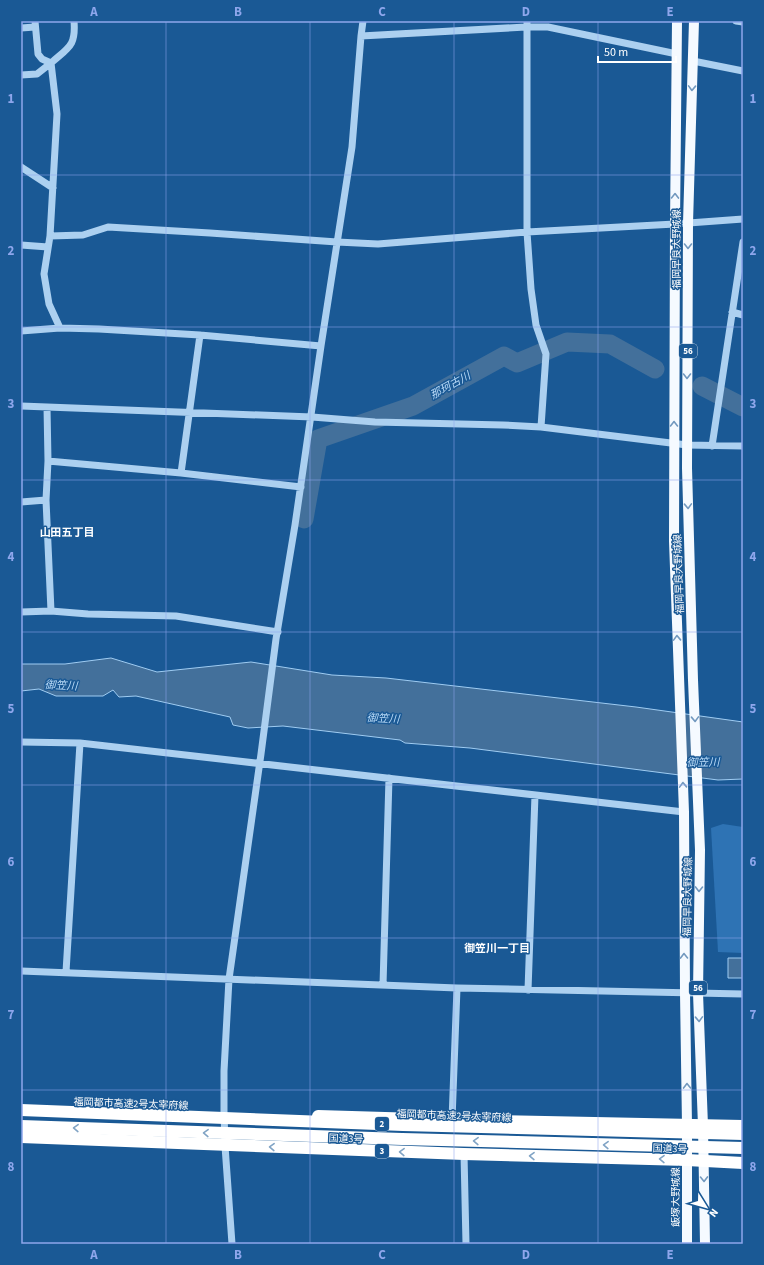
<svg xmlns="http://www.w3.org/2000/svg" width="764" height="1265" font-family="'Source Sans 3','Noto Sans JP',sans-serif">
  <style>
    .green { fill: #2e73b4 }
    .water { fill: #43709b; stroke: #9fccf2 }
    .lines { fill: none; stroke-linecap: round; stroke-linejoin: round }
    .river { stroke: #43709b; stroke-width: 19 }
    .minor { stroke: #acd0f0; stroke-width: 7 }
    .major { stroke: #f5faff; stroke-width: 10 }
    .highway { stroke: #fff; stroke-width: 12 }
    .highway-bridge { stroke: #fff; stroke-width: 12 }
    .oneway { stroke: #7299bf }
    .oneway2 { stroke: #81a4c5 }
    .grid { fill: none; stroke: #8ea6ec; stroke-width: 1; stroke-opacity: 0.55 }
    .labels { text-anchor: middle; stroke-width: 3; stroke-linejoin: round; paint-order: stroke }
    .shield { fill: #1a5995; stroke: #bacddf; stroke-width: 1 }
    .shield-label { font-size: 9px; font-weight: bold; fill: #fff }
    .street-label { font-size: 10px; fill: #fff; stroke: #1a5995 }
    .water-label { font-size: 11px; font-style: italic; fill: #b9daf7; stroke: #1a5995 }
    .neighbourhood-label { font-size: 11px; font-weight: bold; fill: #fff; stroke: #1a5995 }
    .neatline { fill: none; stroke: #8ea6ec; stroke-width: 1.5 }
    .grid-label { font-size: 13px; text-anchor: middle; font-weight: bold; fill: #8ea6ec }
  </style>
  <rect width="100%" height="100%" fill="#1a5995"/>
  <!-- green -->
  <path class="green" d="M 723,824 L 743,827 L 743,953 L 718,952 L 711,828 Z"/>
  <!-- water -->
  <path class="water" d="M 111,658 L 157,672 L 251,662 L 332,675 L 386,678 L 636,707 L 743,722 L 743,779 L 718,780 L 470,748 L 405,743 L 400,740 L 283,726 L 248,728 L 233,725 L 230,717 L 136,696 L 119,697 L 113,690 L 103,696 L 56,696 L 39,689 L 21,691 L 21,664 L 65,664 Z
    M 728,958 L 743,958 L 743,978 L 728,978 Z"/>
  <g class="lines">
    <!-- river -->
    <path class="river" d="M 702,386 L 743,407
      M 304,519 L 318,439 L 413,406 L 504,356 L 517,363 L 567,342 L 610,344 L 655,369"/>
    <!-- minor -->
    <path class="minor" d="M 35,21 L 38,54 L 42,59 L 51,63
      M 527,21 L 527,232 L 531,289 L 536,325 L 546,354 L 541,427
      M 736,21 L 743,22
      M 21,28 L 35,27
      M 361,36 L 526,27 L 548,27 L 677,54
      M 693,61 L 743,71
      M 21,75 L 37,74 L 51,63
      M 21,167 L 53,188
      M 50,236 L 83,235 L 108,227 L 210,233 L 337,242 L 378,244 L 527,232 L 675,224 L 743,219
      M 21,245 L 48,247
      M 732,312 L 743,315
      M 60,328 L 49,304 L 44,274 L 50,236 L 57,114 L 51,63 C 69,47 76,46 74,21
      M 21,331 L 60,328 L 99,329 L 200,335 L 321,346
      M 21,406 L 312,417 L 375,422 L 503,425 L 541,427 L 687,445 L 743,446
      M 47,407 L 48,461 L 46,500 L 51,611
      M 712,446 L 743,242
      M 48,461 L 181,473 L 301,487
      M 181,473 L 200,335
      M 21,502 L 46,500
      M 21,612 L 51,611 L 88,614 L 176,616 L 278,632
      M 21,742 L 80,743 L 684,812
      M 21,971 L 457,988 L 743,994
      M 66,972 L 80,743
      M 383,985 L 389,778
      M 528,990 L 535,795
      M 452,1120 L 457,988
      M 464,1154 L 466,1244
      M 232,1244 L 225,1146 L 224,1112 L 224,1071 L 229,979 L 261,754 L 276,639 L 295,525 L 321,346 L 352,147 L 361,36 L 363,21"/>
    <!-- major -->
    <path class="major" d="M 677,21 L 675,224 L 674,541 L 684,812 L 685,993 L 687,1125 L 687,1244
      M 694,21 L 688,223 L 687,468 L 693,680 L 700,850 L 698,993 L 703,1126 L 705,1244"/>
    <!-- highway -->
    <path class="highway" d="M 318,1116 L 452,1120 L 743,1126
      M 21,1137 L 464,1154 L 687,1160 L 743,1163"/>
    <!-- highway-bridge -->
    <path class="highway-bridge" d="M 21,1110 L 403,1125 L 743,1134
      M 21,1126 L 402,1139 L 743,1148"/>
  </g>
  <!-- one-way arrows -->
  <defs><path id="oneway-chevron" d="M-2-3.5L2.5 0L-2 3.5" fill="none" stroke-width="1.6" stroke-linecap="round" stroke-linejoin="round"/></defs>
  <g class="oneway">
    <use href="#oneway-chevron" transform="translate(692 88) rotate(92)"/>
    <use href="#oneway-chevron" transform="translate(675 196) rotate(-89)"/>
    <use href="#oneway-chevron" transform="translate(688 246) rotate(90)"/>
    <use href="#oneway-chevron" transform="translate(687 376) rotate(90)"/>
    <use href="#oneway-chevron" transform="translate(674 424) rotate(-90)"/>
    <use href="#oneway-chevron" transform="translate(688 506) rotate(88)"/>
    <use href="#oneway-chevron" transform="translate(677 638) rotate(-92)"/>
    <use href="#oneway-chevron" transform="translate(695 719) rotate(88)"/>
    <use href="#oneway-chevron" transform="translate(683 785) rotate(-92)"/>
    <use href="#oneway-chevron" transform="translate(699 889) rotate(91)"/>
    <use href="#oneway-chevron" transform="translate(684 956) rotate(-91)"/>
    <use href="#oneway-chevron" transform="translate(699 1019) rotate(88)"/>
    <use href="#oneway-chevron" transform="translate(687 1086) rotate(-91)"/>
    <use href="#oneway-chevron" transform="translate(704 1179) rotate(89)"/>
  </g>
  <g class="oneway2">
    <use href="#oneway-chevron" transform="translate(76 1128) rotate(-178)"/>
    <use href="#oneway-chevron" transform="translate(206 1133) rotate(-178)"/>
    <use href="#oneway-chevron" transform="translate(476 1141) rotate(-178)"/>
    <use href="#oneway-chevron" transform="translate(606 1145) rotate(-178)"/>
    <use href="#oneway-chevron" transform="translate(272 1147) rotate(-178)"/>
    <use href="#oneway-chevron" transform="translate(402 1152) rotate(-178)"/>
    <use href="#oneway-chevron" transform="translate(532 1156) rotate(-179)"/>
    <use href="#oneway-chevron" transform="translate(662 1159) rotate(-179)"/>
  </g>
  <!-- grid -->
  <path class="grid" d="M 166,21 L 166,1244M 310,21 L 310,1244M 454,21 L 454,1244M 598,21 L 598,1244M 21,175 L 743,175M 21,327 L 743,327M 21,480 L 743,480M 21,632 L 743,632M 21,785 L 743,785M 21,938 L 743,938M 21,1090 L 743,1090"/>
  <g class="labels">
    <!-- shield labels -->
    <g class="shield">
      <rect x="679" y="344" width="18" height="14" rx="3"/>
      <rect x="689" y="981" width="18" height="14" rx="3"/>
      <rect x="375" y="1117" width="14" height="14" rx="3"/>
      <rect x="375" y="1144" width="14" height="14" rx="3"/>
    </g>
    <g class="shield-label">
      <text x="688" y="354">56</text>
      <text x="698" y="991">56</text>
      <text x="382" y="1127">2</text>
      <text x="382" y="1154">3</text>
    </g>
    <!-- street labels -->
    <g class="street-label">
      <text transform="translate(676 249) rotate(-90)" y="4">福岡早良大野城線</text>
      <text transform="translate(678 574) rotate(-92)" y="4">福岡早良大野城線</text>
      <text transform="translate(687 897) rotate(-89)" y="4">福岡早良大野城線</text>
      <text transform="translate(131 1103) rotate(2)" y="4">福岡都市高速2号太宰府線</text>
      <text transform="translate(454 1115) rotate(2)" y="4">福岡都市高速2号太宰府線</text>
      <text transform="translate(346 1138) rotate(2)" y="4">国道3号</text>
      <text transform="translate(670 1148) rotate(2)" y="4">国道3号</text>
      <text transform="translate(675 1197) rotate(-90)" y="4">飯塚大野城線</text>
    </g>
    <!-- water labels -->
    <g class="water-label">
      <text transform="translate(450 385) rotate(-29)" y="4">那珂古川</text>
      <text transform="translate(61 685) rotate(3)" y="4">御笠川</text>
      <text transform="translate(383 718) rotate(3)" y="4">御笠川</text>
      <text transform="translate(703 762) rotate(-1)" y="4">御笠川</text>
    </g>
    <!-- neighbourhood labels -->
    <g class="neighbourhood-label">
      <text x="67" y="536">山田五丁目</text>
      <text x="497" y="952">御笠川一丁目</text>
    </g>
  </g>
  <!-- border -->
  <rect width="764" height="1265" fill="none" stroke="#1a5995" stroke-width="44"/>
  <!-- north arrow -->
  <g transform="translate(706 1207) rotate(127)" stroke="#1a5995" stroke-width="3" paint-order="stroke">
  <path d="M0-3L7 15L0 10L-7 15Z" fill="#ffffff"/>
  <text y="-6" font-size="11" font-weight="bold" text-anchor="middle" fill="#ffffff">N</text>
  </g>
  <!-- scale -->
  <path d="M598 56v6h78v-6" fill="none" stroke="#ffffff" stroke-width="2"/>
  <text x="604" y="56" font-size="12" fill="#ffffff" stroke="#1a5995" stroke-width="3" paint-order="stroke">50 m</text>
  <rect x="22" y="22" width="720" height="1221" class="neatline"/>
  <g class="grid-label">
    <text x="94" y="16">A</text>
    <text x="238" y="16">B</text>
    <text x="382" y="16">C</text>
    <text x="526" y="16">D</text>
    <text x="670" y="16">E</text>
    <text x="11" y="103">1</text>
    <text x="753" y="103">1</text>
    <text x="11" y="255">2</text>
    <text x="753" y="255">2</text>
    <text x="11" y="408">3</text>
    <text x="753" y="408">3</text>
    <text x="11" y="561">4</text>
    <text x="753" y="561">4</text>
    <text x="11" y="713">5</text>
    <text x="753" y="713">5</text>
    <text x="11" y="866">6</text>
    <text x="753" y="866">6</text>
    <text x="11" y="1019">7</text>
    <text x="753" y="1019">7</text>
    <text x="11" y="1171">8</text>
    <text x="753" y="1171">8</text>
    <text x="94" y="1259">A</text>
    <text x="238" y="1259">B</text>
    <text x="382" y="1259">C</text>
    <text x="526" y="1259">D</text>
    <text x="670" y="1259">E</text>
  </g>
</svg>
